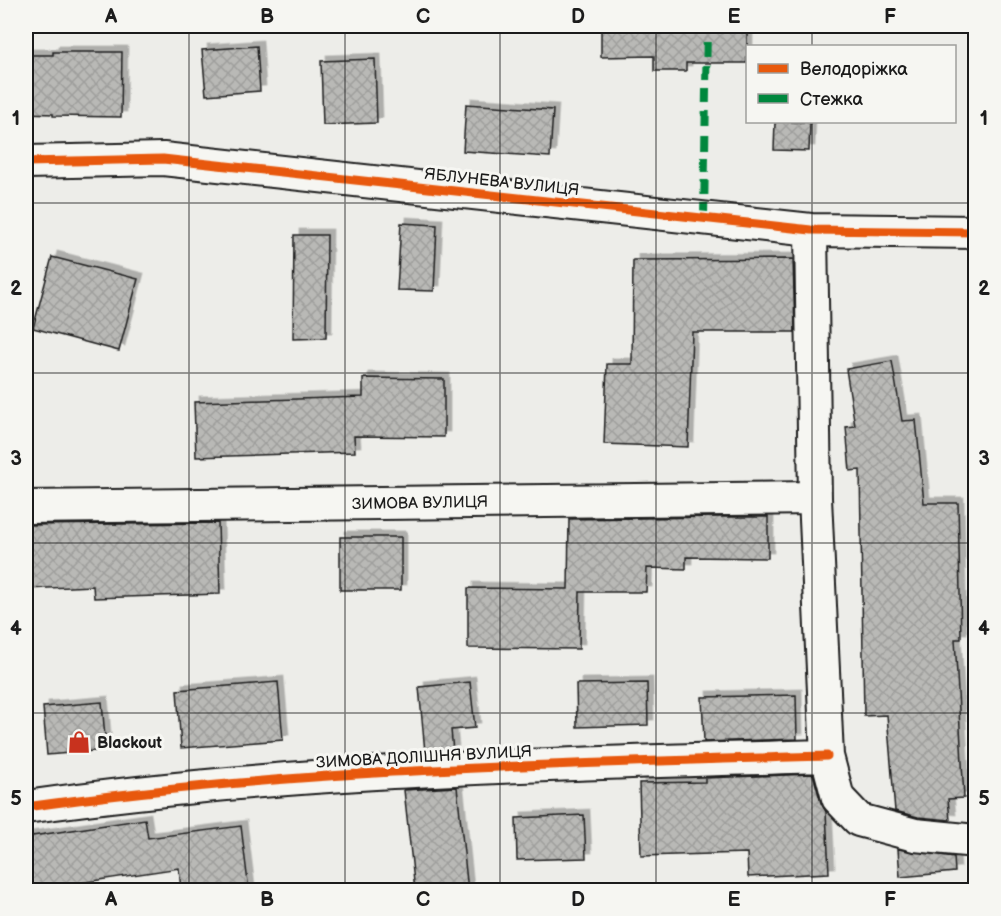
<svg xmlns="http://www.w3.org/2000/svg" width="1001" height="916" font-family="'Balsamiq Sans',sans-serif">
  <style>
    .building { fill: url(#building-cross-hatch); stroke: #1c1c1c; stroke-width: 1.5; filter: url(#shadow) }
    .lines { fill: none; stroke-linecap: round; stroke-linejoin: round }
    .street-casing { stroke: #1c1c1c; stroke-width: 36 }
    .street { stroke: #f6f6f2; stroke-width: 32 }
    .quiet { stroke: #00873e; stroke-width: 8; stroke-dasharray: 15 8; stroke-linecap: butt }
    .cycleway-casing { stroke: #f6f6f2; stroke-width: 13 }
    .cycleway { stroke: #e8590c; stroke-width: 9 }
    .grid { fill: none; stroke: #1c1c1c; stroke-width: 1.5; stroke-opacity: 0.55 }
    .labels { text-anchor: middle; stroke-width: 6; stroke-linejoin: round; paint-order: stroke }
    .street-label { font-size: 16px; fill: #1c1c1c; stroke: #f6f6f2 }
    .poi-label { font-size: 16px; font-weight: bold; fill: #1c1c1c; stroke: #f6f6f2; text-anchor: start }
    .neatline { fill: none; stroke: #1c1c1c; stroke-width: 2 }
    .grid-label { font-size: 20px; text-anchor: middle; font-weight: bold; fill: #1c1c1c }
  </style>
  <defs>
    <pattern id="building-cross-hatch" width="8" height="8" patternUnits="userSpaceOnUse" patternTransform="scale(1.5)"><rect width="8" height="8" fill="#b9b9b6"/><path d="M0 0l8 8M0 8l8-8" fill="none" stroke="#9e9e9c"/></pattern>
    <filter id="shadow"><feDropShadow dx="5.5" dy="-5.5" stdDeviation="0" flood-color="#0004"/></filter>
  </defs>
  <rect width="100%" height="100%" fill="#edede9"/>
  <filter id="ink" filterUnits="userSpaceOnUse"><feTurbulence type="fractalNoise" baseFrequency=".0167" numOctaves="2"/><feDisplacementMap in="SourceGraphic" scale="12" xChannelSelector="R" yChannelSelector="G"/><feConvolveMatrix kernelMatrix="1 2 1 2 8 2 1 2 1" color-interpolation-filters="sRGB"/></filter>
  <g filter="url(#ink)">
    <!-- building -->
    <path class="building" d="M 601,26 L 747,26 L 747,63 L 686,63 L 686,71 L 654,71 L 654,56 L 601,57 Z
      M 257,46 L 260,91 L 206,95 L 202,50 Z
      M 53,52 L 122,52 L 121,117 L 53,116 L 53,114 L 26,113 L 26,55 L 53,55 Z
      M 375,59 L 377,123 L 323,125 L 321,61 Z
      M 466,104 L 553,110 L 550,157 L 463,151 Z
      M 775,122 L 810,122 L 809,151 L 774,150 Z
      M 401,223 L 437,225 L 434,291 L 397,290 Z
      M 294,235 L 327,235 L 326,338 L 293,339 Z
      M 52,257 L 138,279 L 119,351 L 33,328 Z
      M 793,259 L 795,332 L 692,332 L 688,447 L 604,444 L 607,364 L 632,364 L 633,260 Z
      M 892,361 L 902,421 L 916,420 L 924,503 L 958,503 L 961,639 L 955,639 L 964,798 L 948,799 L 950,820 L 918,817 L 895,811 L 887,715 L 864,716 L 860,470 L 850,471 L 846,427 L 855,426 L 846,369 Z
      M 363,378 L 444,379 L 444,437 L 354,436 L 355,452 L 196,457 L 194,402 L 363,397 Z
      M 721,517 L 768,517 L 768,558 L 686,557 L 686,569 L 647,568 L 646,592 L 580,592 L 579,649 L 468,648 L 468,588 L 568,589 L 569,519 Z
      M 218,523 L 220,594 L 94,598 L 93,586 L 26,589 L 26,525 Z
      M 340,537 L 401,537 L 401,590 L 340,590 Z
      M 278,682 L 283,740 L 181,748 L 177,690 Z
      M 470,682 L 475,728 L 451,730 L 453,751 L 425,752 L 419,687 Z
      M 647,683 L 648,725 L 577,727 L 576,684 Z
      M 796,695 L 797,739 L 704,742 L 702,697 Z
      M 102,702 L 106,750 L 47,755 L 43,707 Z
      M 813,774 L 821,803 L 826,812 L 829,873 L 748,877 L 747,853 L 641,856 L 639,783 L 705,782 L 705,778 Z
      M 457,787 L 468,891 L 415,891 L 404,790 Z
      M 584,815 L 586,858 L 517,860 L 516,818 Z
      M 145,819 L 148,838 L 241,826 L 249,891 L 181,891 L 179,868 L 26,891 L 26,837 Z
      M 898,849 L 954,857 L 955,872 L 900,877 Z"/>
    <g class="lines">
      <!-- street casing -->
      <g class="street-casing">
        <path id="street" d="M 26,162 L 163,159 L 811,230 L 976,232
          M 811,230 L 815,498 L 827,756 L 838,798 L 859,820 L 915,835 L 976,841
          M 26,507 L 815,498
          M 26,807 C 291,769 559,764 827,756"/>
      </g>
      <!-- street -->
      <use href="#street" class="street"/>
      <!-- quiet -->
      <path class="quiet" d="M 704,218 L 707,26"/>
      <!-- cycleway casing -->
      <g class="cycleway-casing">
        <path id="cycleway" d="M 26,162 L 163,159 L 811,230 L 976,232
          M 26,807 C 291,769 559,764 827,756"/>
      </g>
      <!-- cycleway -->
      <use href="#cycleway" class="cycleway"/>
    </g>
  </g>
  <!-- grid -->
  <path class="grid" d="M 189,26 L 189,890M 345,26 L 345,890M 500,26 L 500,890M 656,26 L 656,890M 812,26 L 812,46M 812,122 L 812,890M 26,203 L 976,203M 26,373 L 976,373M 26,543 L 976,543M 26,713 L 976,713"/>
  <!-- icons -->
  <defs>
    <g id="shop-bare" transform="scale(1.8)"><path d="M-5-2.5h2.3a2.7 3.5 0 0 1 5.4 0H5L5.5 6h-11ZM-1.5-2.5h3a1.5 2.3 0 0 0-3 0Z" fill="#c8321e" stroke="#f6f6f2" stroke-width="2.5" paint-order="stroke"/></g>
  </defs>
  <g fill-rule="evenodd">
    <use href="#shop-bare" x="79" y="742"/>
  </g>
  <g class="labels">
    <!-- street labels -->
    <g class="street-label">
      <text transform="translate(502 181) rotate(6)" y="6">ЯБЛУНЕВА ВУЛИЦЯ</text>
      <text transform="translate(420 502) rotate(-1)" y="6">ЗИМОВА ВУЛИЦЯ</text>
      <text transform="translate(424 756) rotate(-3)" y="6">ЗИМОВА ДОЛІШНЯ ВУЛИЦЯ</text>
    </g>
    <!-- poi labels -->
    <g class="poi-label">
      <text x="97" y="748">Blackout</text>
    </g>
  </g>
  <!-- margin -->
  <rect width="1001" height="916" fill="none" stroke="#f6f6f2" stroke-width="66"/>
  <!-- legend -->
  <rect x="746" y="45" width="210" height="78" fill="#f6f6f2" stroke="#9f9f9c" stroke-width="1.5"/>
  <rect x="758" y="64" width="30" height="9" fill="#e8590c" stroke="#9f9f9c" stroke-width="1.5"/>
  <text x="800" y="75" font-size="18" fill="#1c1c1c">Велодоріжка</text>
  <rect x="758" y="94" width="30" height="9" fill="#00873e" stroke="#9f9f9c" stroke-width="1.5"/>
  <text x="800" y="105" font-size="18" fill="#1c1c1c">Стежка</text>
  <rect x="33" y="33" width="935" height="850" class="neatline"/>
  <g class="grid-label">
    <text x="111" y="23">A</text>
    <text x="267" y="23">B</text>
    <text x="423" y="23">C</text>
    <text x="578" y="23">D</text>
    <text x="734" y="23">E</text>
    <text x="890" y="23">F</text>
    <text x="16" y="125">1</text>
    <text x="984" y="125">1</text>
    <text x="16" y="295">2</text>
    <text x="984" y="295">2</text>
    <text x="16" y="465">3</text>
    <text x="984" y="465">3</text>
    <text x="16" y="635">4</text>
    <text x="984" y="635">4</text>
    <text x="16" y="805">5</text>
    <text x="984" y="805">5</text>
    <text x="111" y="906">A</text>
    <text x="267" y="906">B</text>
    <text x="423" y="906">C</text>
    <text x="578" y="906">D</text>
    <text x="734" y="906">E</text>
    <text x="890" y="906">F</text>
  </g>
</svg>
